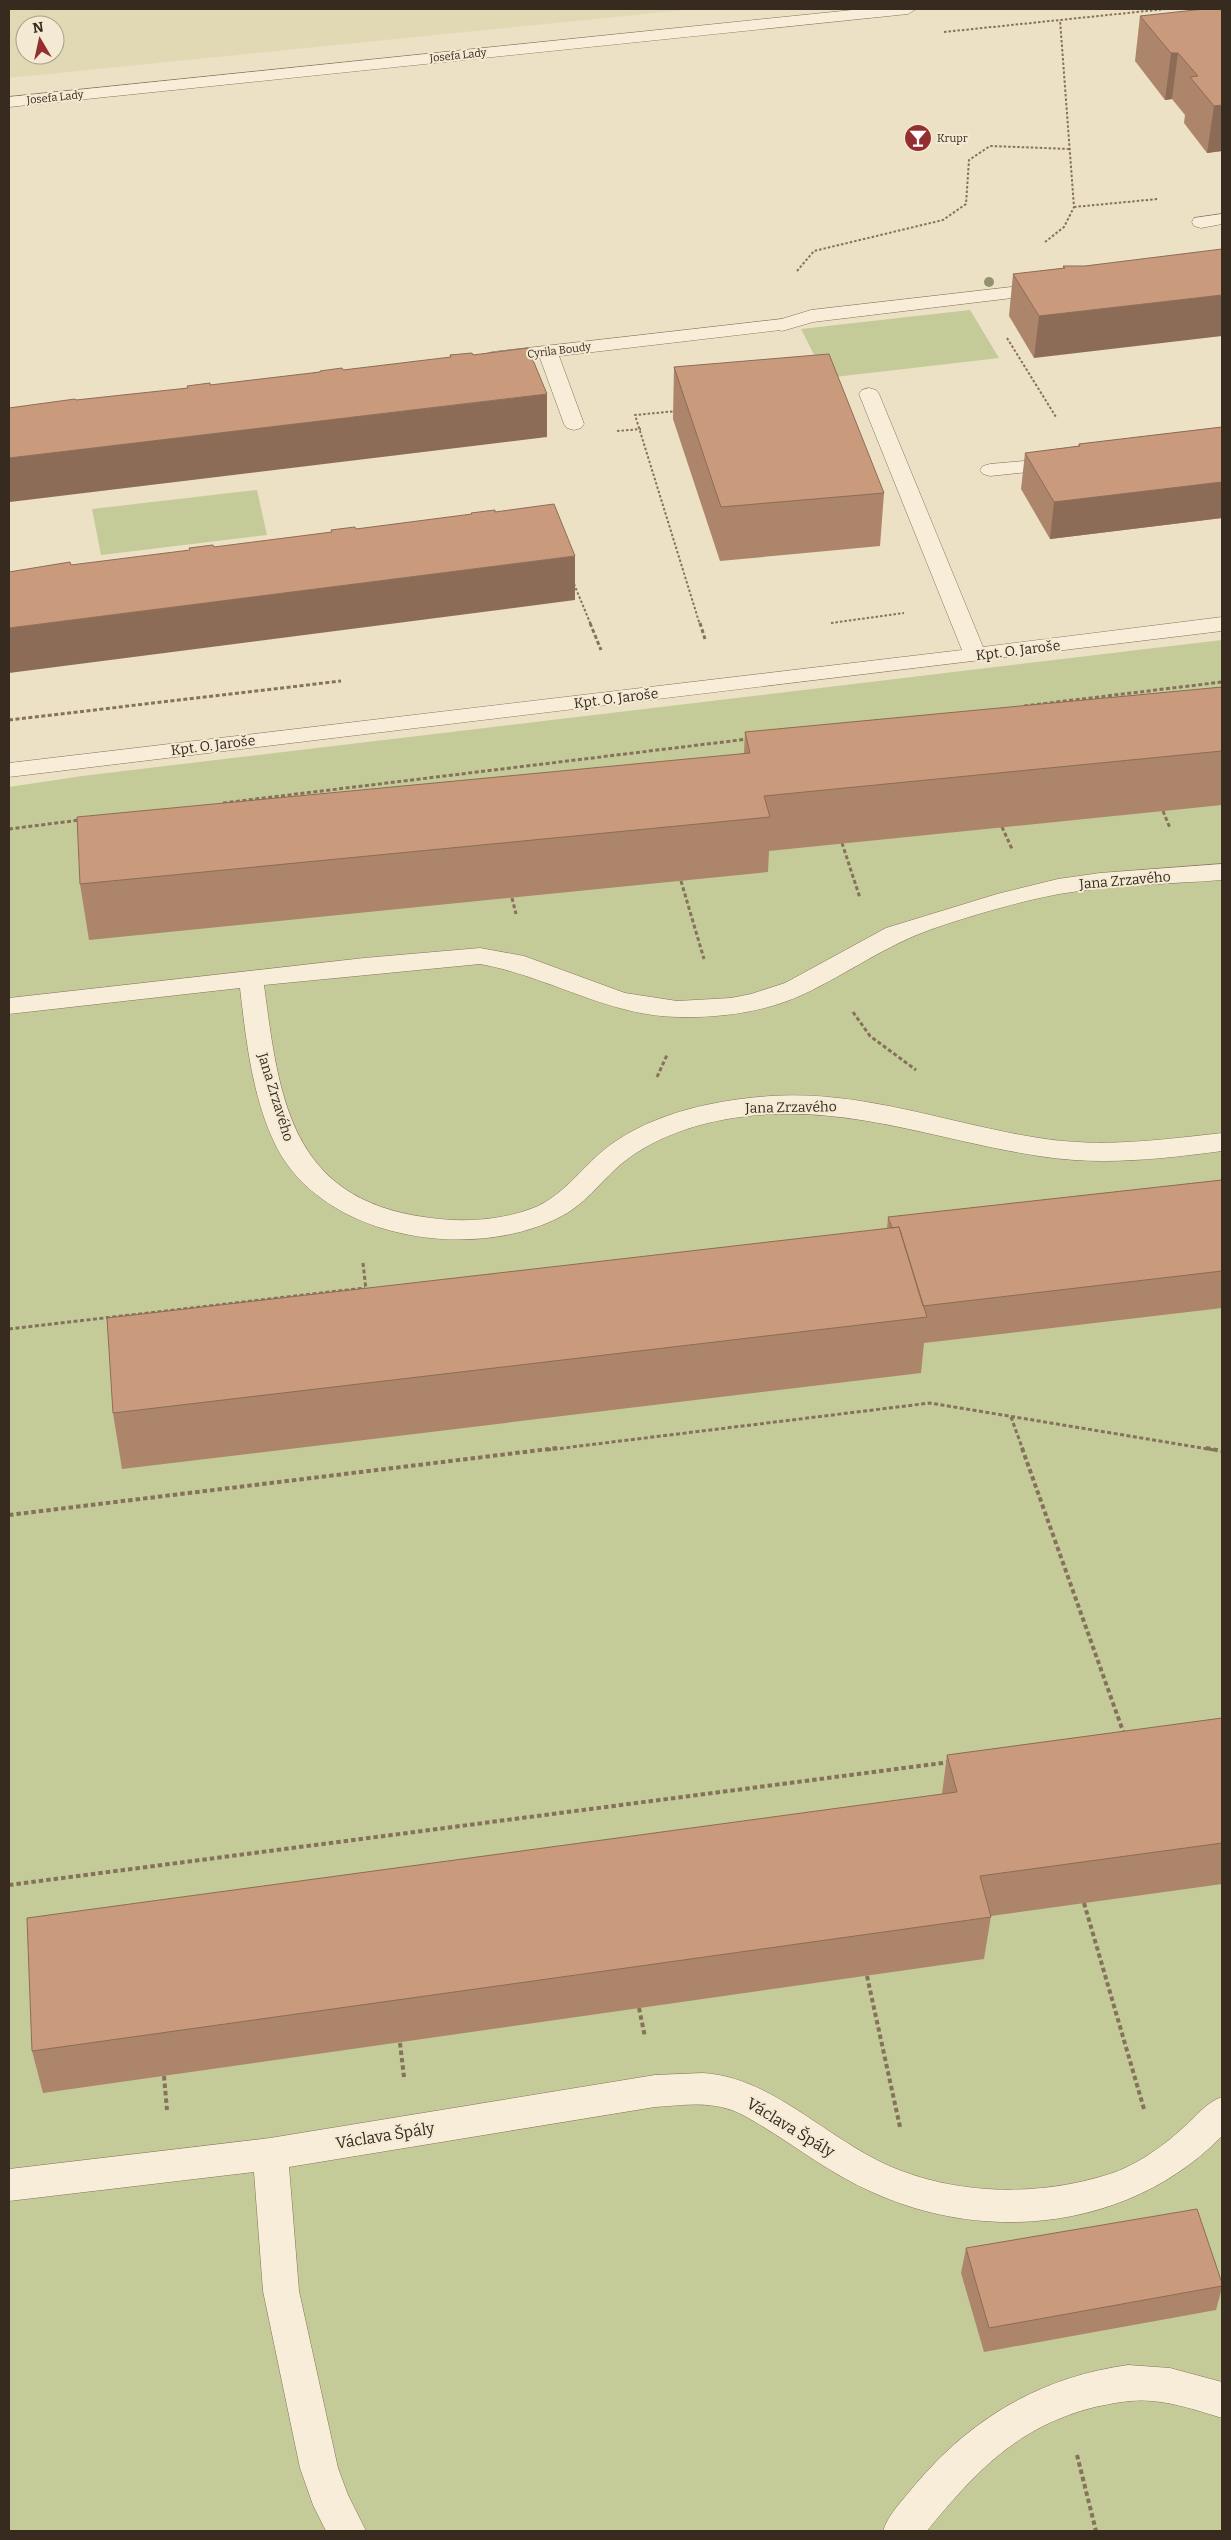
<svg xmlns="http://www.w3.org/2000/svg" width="1231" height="2540" font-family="Bitter,serif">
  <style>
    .farmland { fill: #e1d9b3; fill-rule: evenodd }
    .green { fill: #c5ca99 }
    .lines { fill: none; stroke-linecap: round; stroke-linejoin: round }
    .service-casing { stroke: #86725c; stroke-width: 1 }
    .minor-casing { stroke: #86725c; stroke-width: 1 }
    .tertiary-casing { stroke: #86725c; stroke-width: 1 }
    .path-far2 { stroke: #86725c; stroke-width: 2; stroke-dasharray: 2.5 2; stroke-linecap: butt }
    .path-far1 { stroke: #86725c; stroke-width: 3; stroke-dasharray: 4 2.5; stroke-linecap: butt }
    .path { stroke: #86725c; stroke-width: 4; stroke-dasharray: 4.5 3; stroke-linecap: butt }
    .service { fill: #f7edd8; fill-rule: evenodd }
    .minor { fill: #f7edd8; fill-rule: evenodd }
    .tertiary { fill: #f7edd8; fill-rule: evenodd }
    .tree { fill: #92926e }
    .wall { fill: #ad856b }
    .shaded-wall { fill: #8d6c57 }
    .building { fill: #c99b7c; stroke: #8d6c57 }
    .labels { text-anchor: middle; stroke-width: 4; stroke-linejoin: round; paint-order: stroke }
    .far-street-label { font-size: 11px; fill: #372a1f; stroke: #f4ead4 }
    .far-poi-label { font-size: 11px; fill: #372a1f; stroke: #f4ead4; text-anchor: start }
    .street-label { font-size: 14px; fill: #372a1f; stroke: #f4ead4 }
    .near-street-label { font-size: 16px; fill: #372a1f; stroke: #f4ead4 }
  </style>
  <rect width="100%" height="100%" fill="#ece0c5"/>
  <!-- farmland -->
  <path class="farmland" d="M 9,9 L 693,9 L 9,78 ZM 25,25 L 55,25 L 55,55 L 25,55 Z"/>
  <!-- green -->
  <path class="green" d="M 970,310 L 999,358 L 826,378 L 801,329 Z
    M 257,490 L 267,535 L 101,555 L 92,509 Z
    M 1222,640 L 1222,2531 L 9,2531 L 9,787 L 82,776 Z"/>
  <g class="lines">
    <!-- service casing -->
    <g class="service-casing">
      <path id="service" d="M 1047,283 L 1054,285 L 1057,289 L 1054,293 L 813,322 L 782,331 L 775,329 L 772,325 L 775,321 L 811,310 Z"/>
    </g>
    <!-- minor casing -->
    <g class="minor-casing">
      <path id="minor" d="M 1222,214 L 1222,224 L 1201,228 L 1194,226 L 1192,222 L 1194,218 Z
        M 782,319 L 789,321 L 792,325 L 789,329 L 559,356 L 584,424 L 581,428 L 574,430 L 567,428 L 564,424 L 540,358 L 492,364 L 485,362 L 482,358 L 485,354 L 492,352 Z
        M 869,388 L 876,390 L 879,394 L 983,647 L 1222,617 L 1222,631 L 9,777 L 9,763 L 962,650 L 859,394 L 862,390 Z
        M 1060,458 L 1067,460 L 1070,464 L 1067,468 L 990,476 L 983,474 L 980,470 L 983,466 L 990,464 Z
        M 1222,864 L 1222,880 C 1168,884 1113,885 1059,894 C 1017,902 973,915 932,929 C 886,945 847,974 804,994 C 766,1012 720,1018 678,1017 C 608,1016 548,976 480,964 L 264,985 C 279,1098 290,1198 424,1217 C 461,1223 503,1221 538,1206 C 563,1194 579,1172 599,1154 C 645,1114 713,1100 771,1096 C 863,1090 949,1124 1039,1138 C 1101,1148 1160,1140 1222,1133 L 1222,1151 C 1161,1159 1101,1166 1039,1156 C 951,1143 867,1111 776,1114 C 722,1116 664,1129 621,1164 C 600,1182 584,1206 558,1218 C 470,1262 321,1239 275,1144 C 252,1096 246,1040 240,988 L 9,1014 L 9,998 L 364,958 L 480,948 L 524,956 L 625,993 L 677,1001 L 731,998 L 751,994 L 785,983 L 886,928 L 997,894 L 1058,879 L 1100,873 Z
        M 703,2073 C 751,2076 791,2106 829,2131 C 852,2146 876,2162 902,2171 C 965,2195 1040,2195 1103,2176 C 1133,2168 1161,2148 1184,2127 C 1197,2116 1205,2103 1222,2097 L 1222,2136 C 1131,2229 988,2245 872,2192 C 826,2172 787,2139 743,2115 C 714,2100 686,2105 655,2107 L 289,2167 L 299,2291 L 338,2468 L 348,2495 L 366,2531 L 326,2531 L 313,2505 L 300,2468 L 263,2291 L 254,2172 L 9,2201 L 9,2169 L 270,2138 L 655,2075 Z
        M 1128,2365 L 1170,2368 L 1222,2382 L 1222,2418 C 1199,2411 1176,2403 1152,2401 C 1133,2399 1114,2403 1095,2407 C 1018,2426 975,2472 927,2531 L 883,2531 C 889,2513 903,2500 915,2485 C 971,2418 1041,2377 1128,2365 Z"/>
    </g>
    <!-- tertiary casing -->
    <g class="tertiary-casing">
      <path id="tertiary" d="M 862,9 L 916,9 L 908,14 L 9,107 L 9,97 Z"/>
    </g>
    <!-- path-far2 -->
    <path class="path-far2" d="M 944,32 L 1166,9
      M 1074,207 L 1158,199
      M 1045,242 L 1064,227 L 1074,207 L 1060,20
      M 797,271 L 814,251 L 943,220 L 966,204 L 969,160 L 990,146 L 1070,149
      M 1007,338 L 1056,417
      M 677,411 L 635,415 L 700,625
      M 617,431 L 641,429
      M 574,584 L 591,625
      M 831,623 L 904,613"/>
    <!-- path-far1 -->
    <path class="path-far1" d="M 590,623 L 601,650
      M 700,623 L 705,639
      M 1024,706 L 1222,682
      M 9,720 L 341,681
      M 223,803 L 748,739
      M 1163,811 L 1170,828
      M 1002,827 L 1012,849
      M 9,829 L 80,820
      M 842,843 L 860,898
      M 681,881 L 704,959
      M 512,898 L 516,914
      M 853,1012 L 870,1036 L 916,1070
      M 657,1077 L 667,1055
      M 363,1263 L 366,1290
      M 9,1329 L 365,1288
      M 1011,1417 L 1023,1450
      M 547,1450 L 930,1403 L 1214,1450"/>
    <!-- path -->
    <path class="path" d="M 1022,1448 L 1124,1734
      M 1206,1448 L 1222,1451
      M 9,1515 L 557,1448
      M 9,1885 L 950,1762
      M 1084,1903 L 1144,2109
      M 867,1976 L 900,2127
      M 639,2008 L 645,2037
      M 400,2043 L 404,2077
      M 164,2076 L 167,2110
      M 1077,2455 L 1096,2531"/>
    <!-- service -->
    <use href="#service" class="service"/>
    <!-- minor -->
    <use href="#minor" class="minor"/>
    <!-- tertiary -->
    <use href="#tertiary" class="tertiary"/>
  </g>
  <!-- trees -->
  <circle class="tree" cx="989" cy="282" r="5"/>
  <!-- wall -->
  <path class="wall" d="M 1222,9 L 1222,151 L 1207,153 L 1184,123 L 1185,115 L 1172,99 L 1165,100 L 1135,61 L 1140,16 Z
    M 1063,266 L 1085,266 L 1034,358 L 1009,316 L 1013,274 L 1063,268 Z
    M 674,367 L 884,493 L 880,546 L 720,561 L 673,419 Z
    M 1222,427 L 1222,518 L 1050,539 L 1021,489 L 1025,453 L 1078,446 L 1079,444 Z
    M 1222,687 L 1222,805 L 769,851 L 768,872 L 89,940 L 80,884 L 744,753 L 745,732 Z
    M 1222,1180 L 1222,1308 L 924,1343 L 921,1373 L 122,1469 L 113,1413 L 887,1229 L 888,1217 Z
    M 1222,1718 L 1222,1884 L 991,1916 L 984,1959 L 43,2093 L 32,2051 L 942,1794 L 947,1755 Z
    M 966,2248 L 1222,2283 L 1222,2288 L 1216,2310 L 984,2352 L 961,2273 Z"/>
  <!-- shaded-wall -->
  <path class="shaded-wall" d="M 1171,53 L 1178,53 L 1172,99 L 1165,100 Z
    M 1222,105 L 1222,151 L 1207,153 L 1214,106 Z
    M 1222,295 L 1222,336 L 1034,358 L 1039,316 Z
    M 547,394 L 547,437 L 10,502 L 9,495 L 9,458 Z
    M 1222,482 L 1222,518 L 1050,539 L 1054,502 Z
    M 575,556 L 575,600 L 9,673 L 9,628 Z"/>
  <!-- building -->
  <path class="building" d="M 1204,9 L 1222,9 L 1222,105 L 1214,106 L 1190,77 L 1198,76 L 1178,53 L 1171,53 L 1140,16 Z
    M 1222,249 L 1222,295 L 1039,316 L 1013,274 L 1065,268 L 1063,266 L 1085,266 Z
    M 528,348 L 547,394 L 9,458 L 9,408 L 75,399 L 76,400 L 188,388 L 187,386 L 210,383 L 210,385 L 320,372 L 320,371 L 342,368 L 343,370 L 451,357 L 450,355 L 472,353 L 473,355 Z
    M 829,354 L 884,493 L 721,507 L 674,367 Z
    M 1222,427 L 1222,482 L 1054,502 L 1025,453 L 1080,446 L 1079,444 Z
    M 554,504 L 575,556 L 9,628 L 9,572 L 70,562 L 71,565 L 190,550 L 189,548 L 213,545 L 214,547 L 332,532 L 331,530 L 355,527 L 356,529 L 472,514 L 471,513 L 495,510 L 495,512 Z
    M 1222,687 L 1222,751 L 764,796 L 770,817 L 80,884 L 77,817 L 750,753 L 745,732 Z
    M 1222,1180 L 1222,1271 L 923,1306 L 899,1227 L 892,1228 L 888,1217 Z
    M 899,1227 L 927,1317 L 113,1413 L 107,1318 Z
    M 1222,1718 L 1222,1843 L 980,1876 L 991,1917 L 32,2051 L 27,1918 L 957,1792 L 947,1755 Z
    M 1197,2209 L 1222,2283 L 1222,2286 L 989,2328 L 966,2248 Z"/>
  <!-- icons -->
  <defs>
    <g id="bar-disc" transform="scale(1.4375)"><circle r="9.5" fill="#932f30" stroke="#f4ead4"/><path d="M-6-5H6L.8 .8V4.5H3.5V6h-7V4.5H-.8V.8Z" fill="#fff"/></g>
  </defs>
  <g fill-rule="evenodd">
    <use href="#bar-disc" x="918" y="138"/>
  </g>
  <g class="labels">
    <!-- far-street labels -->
    <g class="far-street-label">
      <text transform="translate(458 55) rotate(-6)" y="4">Josefa Lady</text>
      <text transform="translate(55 97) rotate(-6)" y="4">Josefa Lady</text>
      <text transform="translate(559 350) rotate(-7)" y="4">Cyrila Boudy</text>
    </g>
    <!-- far-poi labels -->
    <g class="far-poi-label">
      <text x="937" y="142">Krupr</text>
    </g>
    <!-- street labels -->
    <g class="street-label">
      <text transform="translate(1018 650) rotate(-7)" y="5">Kpt. O. Jaroše</text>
      <text transform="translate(616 698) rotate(-7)" y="5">Kpt. O. Jaroše</text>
      <text transform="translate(213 745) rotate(-7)" y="5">Kpt. O. Jaroše</text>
      <text transform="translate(1125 880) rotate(-5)" y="5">Jana Zrzavého</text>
      <text transform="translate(276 1097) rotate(73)" y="5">Jana Zrzavého</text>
      <text transform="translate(791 1107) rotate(-1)" y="5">Jana Zrzavého</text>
    </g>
    <!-- near-street labels -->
    <g class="near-street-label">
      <text transform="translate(791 2127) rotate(31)" y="6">Václava Špály</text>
      <text transform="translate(385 2135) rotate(-9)" y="6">Václava Špály</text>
    </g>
  </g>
  <!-- border -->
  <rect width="1231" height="2540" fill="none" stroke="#372a1f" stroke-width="20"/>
  <!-- north arrow -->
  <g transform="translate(40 40) rotate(351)"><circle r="24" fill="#f4ead4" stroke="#a89d8c"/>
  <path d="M0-4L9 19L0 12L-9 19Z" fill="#932f30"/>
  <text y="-8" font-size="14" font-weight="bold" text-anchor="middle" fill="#372a1f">N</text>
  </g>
</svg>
